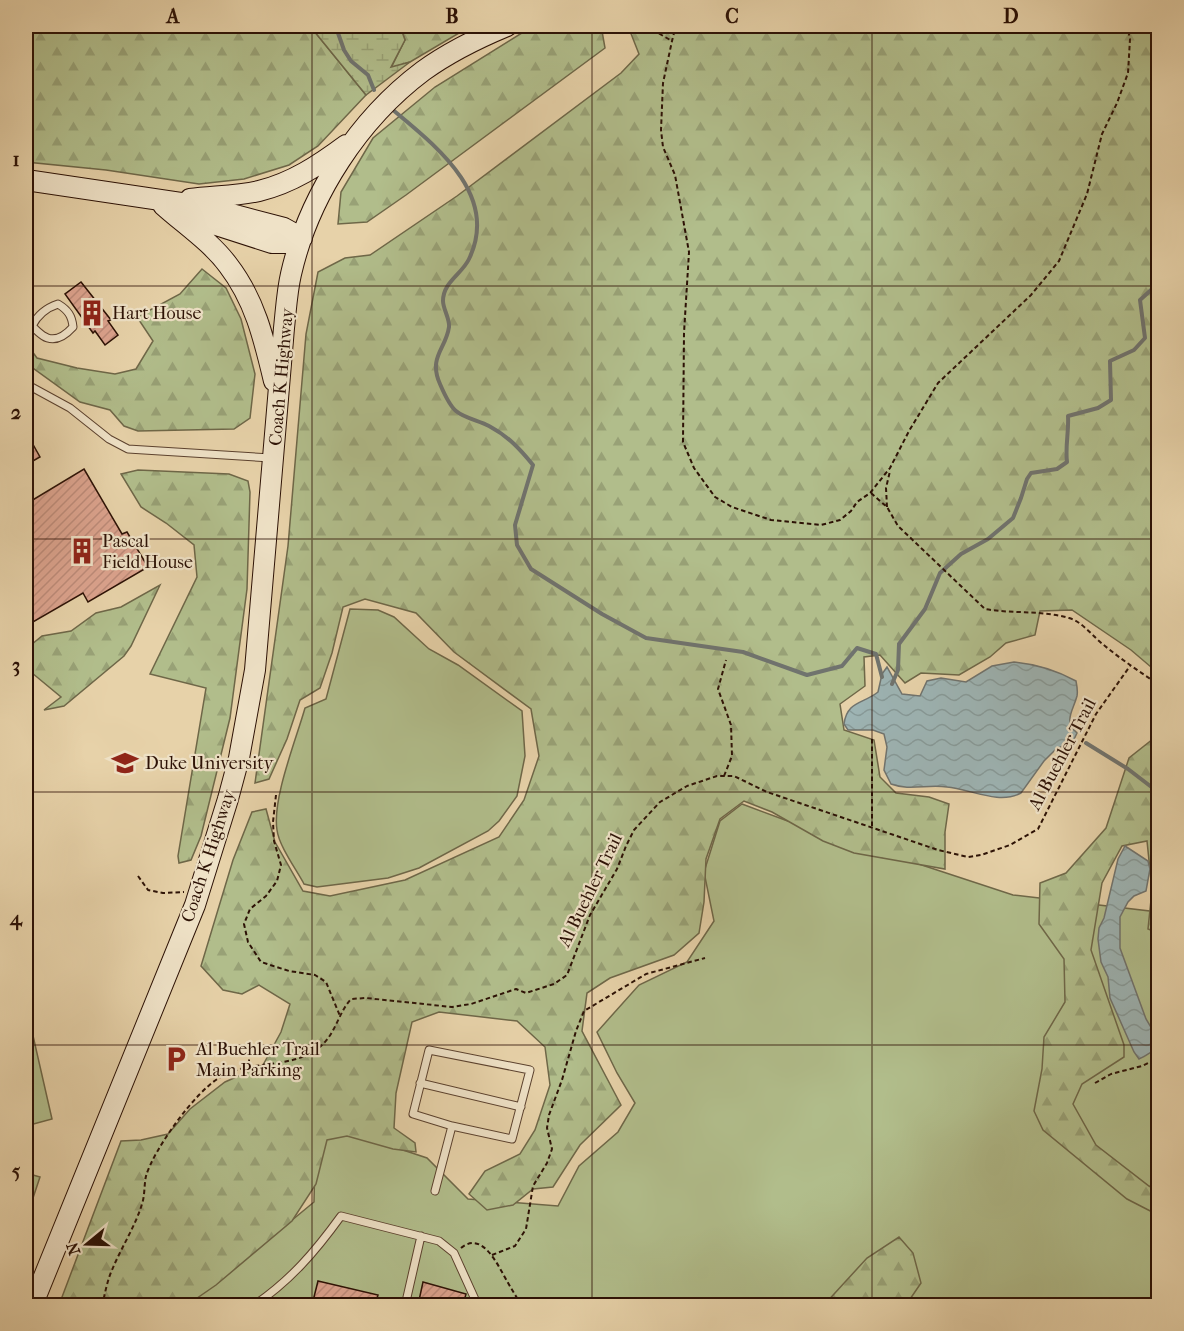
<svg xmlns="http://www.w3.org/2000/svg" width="1184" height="1331" font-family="'IM FELL French Canon',serif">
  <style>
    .green { fill: #b1bd8b; stroke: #6e6748; stroke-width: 1.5 }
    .forest { fill: url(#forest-firs); stroke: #6e6748; stroke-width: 1.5 }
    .wetland { fill: url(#wetland-marsh); stroke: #6e6748; stroke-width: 1.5 }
    .water { fill: url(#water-waves); stroke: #70736e; stroke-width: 1.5 }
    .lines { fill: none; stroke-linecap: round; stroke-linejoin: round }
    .stream { stroke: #70736e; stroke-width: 4 }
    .building { fill: url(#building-hatch); stroke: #2c1105; stroke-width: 1.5 }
    .lane-casing { stroke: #5b412e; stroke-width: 9 }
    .secondary-casing { stroke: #2c1105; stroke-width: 22 }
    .path { stroke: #2c1105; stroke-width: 2; stroke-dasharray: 4.5 3; stroke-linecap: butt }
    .lane { stroke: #efe2c7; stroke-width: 7 }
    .secondary { stroke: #efe2c7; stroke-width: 20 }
    .grid { fill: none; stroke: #2c1105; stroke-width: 1.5; stroke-opacity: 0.55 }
    .labels { text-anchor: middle; stroke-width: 4.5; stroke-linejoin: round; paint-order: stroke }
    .poi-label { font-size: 18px; fill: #2c1105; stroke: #efe2c7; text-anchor: start }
    .street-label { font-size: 18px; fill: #2c1105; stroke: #efe2c7 }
    .neatline { fill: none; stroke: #2c1105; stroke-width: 2 }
    .grid-label { font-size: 20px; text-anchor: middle; font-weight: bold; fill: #2c1105 }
  </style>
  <defs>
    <pattern id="forest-firs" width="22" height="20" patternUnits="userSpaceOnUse" patternTransform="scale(1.5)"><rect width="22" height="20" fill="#b1bd8b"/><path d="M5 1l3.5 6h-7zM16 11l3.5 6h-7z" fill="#98a176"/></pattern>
    <pattern id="wetland-marsh" width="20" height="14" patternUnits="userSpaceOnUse" patternTransform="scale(1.5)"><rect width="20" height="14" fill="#b1bd8b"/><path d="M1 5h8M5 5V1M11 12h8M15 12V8" fill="none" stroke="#98a176"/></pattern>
    <pattern id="water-waves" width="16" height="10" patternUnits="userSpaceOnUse" patternTransform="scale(1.5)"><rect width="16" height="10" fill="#9db4b4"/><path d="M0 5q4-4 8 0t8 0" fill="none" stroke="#879a99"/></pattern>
    <pattern id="building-hatch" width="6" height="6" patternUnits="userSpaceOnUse" patternTransform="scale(1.5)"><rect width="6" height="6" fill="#dca38e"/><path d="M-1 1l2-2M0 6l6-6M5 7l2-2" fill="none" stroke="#bd8b79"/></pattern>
  </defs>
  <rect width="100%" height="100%" fill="#e7d2a9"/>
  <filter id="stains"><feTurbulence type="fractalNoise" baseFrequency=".00333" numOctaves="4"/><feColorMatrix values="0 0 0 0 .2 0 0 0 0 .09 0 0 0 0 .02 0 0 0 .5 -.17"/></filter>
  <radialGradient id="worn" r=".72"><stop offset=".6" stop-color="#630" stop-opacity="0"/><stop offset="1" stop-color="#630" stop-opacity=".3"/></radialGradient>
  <!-- green -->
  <path class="green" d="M 350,609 L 378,610 L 394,617 L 429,649 L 458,665 L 522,711 L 525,756 L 517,796 L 499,821 L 488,831 L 419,868 L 388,878 L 317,887 L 304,884 C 296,869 279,846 277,830 C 272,799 296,740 305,708 L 326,699 Z
    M 742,804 L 785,820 L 1013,895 L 1158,912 L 1158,1305 L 182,1306 L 206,1291 L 314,1202 L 316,1117 L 358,1135 L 427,1158 L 468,1199 L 558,1206 L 579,1166 L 618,1132 L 635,1103 L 617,1073 L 597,1032 L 639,985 L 687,962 L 714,921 L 704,872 L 720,821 Z
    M 26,1005 L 52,1119 L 26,1126 Z
    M 26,1173 L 40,1177 L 26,1219 Z"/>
  <!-- forest -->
  <path class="forest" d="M 26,26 L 310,26 L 366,95 L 318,146 L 289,165 L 244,179 L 199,184 L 106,170 L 26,162 L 26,84 L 29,82 L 32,38 L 26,31 Z
    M 400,26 L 471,26 L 410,62 L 391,68 L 405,40 Z
    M 542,26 L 596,26 L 602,31 L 605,48 L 406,195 L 367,222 L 338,224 L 341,192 L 373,138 L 435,87 L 525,31 Z
    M 628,26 L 1158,26 L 1158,673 L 1131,650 L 1072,610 L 1040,611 L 1035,635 L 1006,643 L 990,657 L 959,675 L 921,673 L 905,683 L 880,655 L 864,657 L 865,686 L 840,704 L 844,730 L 874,740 L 880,777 L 896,793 L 929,797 L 949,804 L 945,832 L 945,869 L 854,853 L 823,841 L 772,812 L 744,801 L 720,819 L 706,859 L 704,902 L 699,933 L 674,955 L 610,978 L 587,993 L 582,1031 L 621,1105 L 580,1145 L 553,1187 L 533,1189 L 513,1205 L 487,1210 L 469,1194 L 485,1171 L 520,1154 L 535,1130 L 550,1085 L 545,1047 L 517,1021 L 439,1012 L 412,1022 L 396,1093 L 394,1128 L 415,1143 L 416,1152 L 393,1149 L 347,1136 L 327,1140 L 316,1184 L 292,1221 L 216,1285 L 187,1305 L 59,1305 L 121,1141 L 141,1140 L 168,1134 L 190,1109 L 225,1082 L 263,1065 L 281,1032 L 290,1004 L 259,985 L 242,994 L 223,990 L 201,966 L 233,860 L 252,812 L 266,809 L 275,842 L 303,891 L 330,896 L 405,880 L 499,837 L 524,800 L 539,756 L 531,709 L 454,652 L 416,613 L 365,599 L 343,607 L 332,653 L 320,688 L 300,700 L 287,739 L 269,779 L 255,783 L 288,546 L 306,334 L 318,272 L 345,258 L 370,255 L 457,196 L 621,73 L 639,54 Z
    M 202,269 L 226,288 L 241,319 L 255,374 L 250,418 L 234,429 L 138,431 L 124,426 L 110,410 L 80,402 L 26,363 L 26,343 L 37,358 L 77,368 L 115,374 L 136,369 L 153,341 L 137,317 L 180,294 Z
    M 138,470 L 229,474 L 248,481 L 250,492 L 247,589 L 230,718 L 201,836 L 191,860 L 179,863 L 178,856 L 206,688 L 150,674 L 197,577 L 194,545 L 166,523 L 141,507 L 121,474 Z
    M 160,585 L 131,646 L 124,656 L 64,706 L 44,710 L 61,697 L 26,668 L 26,649 L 42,636 L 71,631 L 96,613 L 121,607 Z
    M 1158,735 L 1158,933 L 1148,929 L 1152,890 L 1147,841 L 1122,846 L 1102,883 L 1091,950 L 1124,1045 L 1124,1057 L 1082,1084 L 1073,1104 L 1096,1145 L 1149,1186 L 1158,1191 L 1158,1215 L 1127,1199 L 1043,1130 L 1034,1111 L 1042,1069 L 1044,1037 L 1065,1002 L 1064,959 L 1039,924 L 1040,883 L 1066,873 L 1106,828 L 1129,758 Z
    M 899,1237 L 913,1253 L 921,1283 L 906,1305 L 824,1305 L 867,1258 Z"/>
  <!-- wetland -->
  <path class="wetland" d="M 310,26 L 400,26 L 405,40 L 391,67 L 410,62 L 366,95 Z"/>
  <!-- water -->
  <path class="water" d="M 1014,662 C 1037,664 1056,670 1076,681 C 1077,686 1078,691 1077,696 C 1073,711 1063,721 1077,733 L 1070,748 L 1064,745 L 1055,750 L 1044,761 L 1021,793 C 999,805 970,789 947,787 C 928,784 909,791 891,784 L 884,770 L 887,747 L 884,734 L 873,730 L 848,730 L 844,724 C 847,701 863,704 878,692 L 882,674 L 887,667 L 902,694 L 920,696 L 927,681 L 941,678 L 966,682 L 992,666 Z
    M 1125,846 L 1148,861 L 1150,869 L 1146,891 L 1134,896 L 1128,902 L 1120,917 L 1120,948 L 1146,1019 L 1158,1039 C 1156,1051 1149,1054 1139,1059 L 1134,1052 L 1110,998 L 1108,977 L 1101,962 L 1098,939 L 1099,928 L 1104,918 L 1118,859 Z"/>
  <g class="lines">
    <!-- stream -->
    <path class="stream" d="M 338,26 L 338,33 L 344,50 L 351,61 L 368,75 L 374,90
      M 393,110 C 436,146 500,195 469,259 C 462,274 443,282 443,301 C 443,309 450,319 449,327 C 446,349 428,357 440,384 C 443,391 450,406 456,411 C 464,418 480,421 489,426 C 508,436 520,449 533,465 L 515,525 L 517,545 L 531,569 L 602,614 L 646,638 L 743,652 L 807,675 L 842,666 L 857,648 L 876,654 L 882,677
      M 892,684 L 898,670 L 899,644 L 925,609 L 940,573 L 961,554 L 988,539 L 1013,518 L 1021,498 L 1027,479 L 1031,473 L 1057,469 L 1067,462 C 1065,446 1069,432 1068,416 L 1098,408 L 1111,400 L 1110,361 L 1134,350 L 1145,338 L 1140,300 L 1151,290 L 1158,288
      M 1086,743 L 1128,769 L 1158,792"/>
  </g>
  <!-- building -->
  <path class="building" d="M 81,282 L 111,320 L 108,321 L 118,335 L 105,345 L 95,331 L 93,333 L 65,294 Z
    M 26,432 L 40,457 L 26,465 Z
    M 84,469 L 122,534 L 127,532 L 148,567 L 88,602 L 83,593 L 26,626 L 26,504 Z
    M 318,1281 L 378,1295 L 375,1305 L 312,1305 Z
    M 423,1282 L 466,1294 L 463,1305 L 418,1305 Z"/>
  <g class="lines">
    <!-- lane casing -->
    <g class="lane-casing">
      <path id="lane" d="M 26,319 C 41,337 53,349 73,327 C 72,316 68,310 58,304 C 46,308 38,314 32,326
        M 26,384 L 70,408 L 109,439 L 128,449 L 271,458
        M 420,1083 L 521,1107
        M 435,1191 L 452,1126 L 512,1139 L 530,1070 L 429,1050 L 413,1114 L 452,1126
        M 253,1306 C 290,1281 315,1252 341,1216 L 439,1241 L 454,1253 L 478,1306
        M 405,1306 L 421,1236"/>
    </g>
    <!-- secondary casing -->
    <g class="secondary-casing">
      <path id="secondary" d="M 26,180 L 201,206 L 284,228 L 302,238
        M 190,199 C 213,196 237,196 259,191 C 292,183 319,165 346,145
        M 163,205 C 184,224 211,242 228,265 C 255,300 264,339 274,381
        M 179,213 L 272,243 L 287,243 L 302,238
        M 32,1306 L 195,905 L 228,799 L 239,758 L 255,670 L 284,328 C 286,310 287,291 291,274 C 309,195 359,119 423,71 C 448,53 478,38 507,26"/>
    </g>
    <!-- path -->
    <path class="path" d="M 646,26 L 672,41
      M 681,26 L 674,33 L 672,41 L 663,83 L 661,130 L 663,147 L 675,175 L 689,252 L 684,333 L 683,442 L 694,468 L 715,497 L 732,507 L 771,520 L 821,525 L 840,520 L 851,511 L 857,502 L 870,493 L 890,468 L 909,431 L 938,383 L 1031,295 L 1059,261 L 1087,194 L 1102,134 L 1117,103 L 1128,73 L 1130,39 L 1128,30 L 1094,26
      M 1124,26 L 1128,30 L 1139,26
      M 871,493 L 887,507 L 898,526 L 985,609 C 1013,614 1041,610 1069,618 C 1083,622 1093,637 1105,646 C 1122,660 1140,672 1158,684
      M 887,507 L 886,488 L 890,471
      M 872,739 L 872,828
      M 724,776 L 732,756 L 731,725 L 718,689 L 726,660
      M 276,795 L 273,822 L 274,841 L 281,865 L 277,881 L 266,896 L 250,909 L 244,924 L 248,942 L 261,962 L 289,971 L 315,975 L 326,982 L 340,1016
      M 138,876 L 148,890 L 163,893 L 184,892
      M 249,1052 L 249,1066
      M 1095,1083 L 1111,1074 L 1142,1066 L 1158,1058
      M 461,1248 C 483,1230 498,1266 507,1281 C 512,1290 517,1298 522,1306
      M 492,1255 L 515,1246 L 526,1229 L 533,1186 L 547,1163 L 552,1149 L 547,1128 L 549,1115 L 562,1080 L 576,1031 L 584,1011 L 646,974 L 705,958
      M 102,1306 C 105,1294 107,1281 112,1270 C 121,1248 135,1227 142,1204 C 145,1195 144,1185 146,1176 C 154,1149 195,1092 219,1078 C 250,1058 294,1071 322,1045 C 336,1032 339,1012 351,999 L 366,998 L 452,1007 L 471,1004 L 516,989 L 526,993 L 554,984 L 567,975 L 590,915 L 617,869 L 626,846 L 634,830 L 660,802 L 687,786 L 717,776 L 734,776 L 767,792 L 938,850 L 968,857 L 981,855 L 1010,845 L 1038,829 L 1096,714 L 1130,666"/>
    <!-- lane -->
    <use href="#lane" class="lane"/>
    <!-- secondary -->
    <use href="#secondary" class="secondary"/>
  </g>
  <!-- grid -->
  <path class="grid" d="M 312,26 L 312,1306M 592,26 L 592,1306M 872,26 L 872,1306M 26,286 L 1158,286M 26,539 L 1158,539M 26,792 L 1158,792M 26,1045 L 1158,1045"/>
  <!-- icons -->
  <defs>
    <g id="building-bare" transform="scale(2.07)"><path d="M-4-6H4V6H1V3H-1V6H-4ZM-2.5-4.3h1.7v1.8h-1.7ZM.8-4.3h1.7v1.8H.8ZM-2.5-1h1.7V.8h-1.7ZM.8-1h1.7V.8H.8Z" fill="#8f2418" stroke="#efe2c7" stroke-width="2.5" paint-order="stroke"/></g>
    <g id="university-bare" transform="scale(2.07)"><path d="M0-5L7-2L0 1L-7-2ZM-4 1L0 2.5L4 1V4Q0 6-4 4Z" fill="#8f2418" stroke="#efe2c7" stroke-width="2.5" paint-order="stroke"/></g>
    <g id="parking-bare" transform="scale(2.07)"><path d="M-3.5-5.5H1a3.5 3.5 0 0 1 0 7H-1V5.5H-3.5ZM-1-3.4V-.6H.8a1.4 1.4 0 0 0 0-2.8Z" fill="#8f2418" stroke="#efe2c7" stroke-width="2.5" paint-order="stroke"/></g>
  </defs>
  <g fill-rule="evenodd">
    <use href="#building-bare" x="92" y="313"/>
    <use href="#building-bare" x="82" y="551"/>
    <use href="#university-bare" x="125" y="763"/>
    <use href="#parking-bare" x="176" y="1059"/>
  </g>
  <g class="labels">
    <!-- poi labels -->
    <g class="poi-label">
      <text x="112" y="319">Hart House</text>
      <text x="102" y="547">Pascal<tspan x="102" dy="21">Field House</tspan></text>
      <text x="145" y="769">Duke University</text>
      <text x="196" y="1055">Al Buehler Trail<tspan x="196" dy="21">Main Parking</tspan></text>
    </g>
    <!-- street labels -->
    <g class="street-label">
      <text transform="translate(281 377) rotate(-85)" y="6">Coach K Highway</text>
      <text transform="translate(1062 754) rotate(-62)" y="6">Al Buehler Trail</text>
      <text transform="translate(208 856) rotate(-72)" y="6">Coach K Highway</text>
      <text transform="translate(590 890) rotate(-64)" y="6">Al Buehler Trail</text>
    </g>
  </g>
  <!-- margin -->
  <rect width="1184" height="1331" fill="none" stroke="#e7d2a9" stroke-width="66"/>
  <!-- north arrow -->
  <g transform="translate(87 1244) rotate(251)" stroke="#efe2c7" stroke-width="4.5" paint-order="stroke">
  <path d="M0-4.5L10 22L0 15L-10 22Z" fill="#2c1105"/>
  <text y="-9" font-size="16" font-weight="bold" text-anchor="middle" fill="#2c1105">N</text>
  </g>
  <rect x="33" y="33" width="1118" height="1265" class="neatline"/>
  <g class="grid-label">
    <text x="173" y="23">A</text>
    <text x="452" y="23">B</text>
    <text x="732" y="23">C</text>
    <text x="1011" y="23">D</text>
    <text x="16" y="166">1</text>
    <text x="16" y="419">2</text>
    <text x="16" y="672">3</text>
    <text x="16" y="925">4</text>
    <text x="16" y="1178">5</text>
  </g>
  <rect width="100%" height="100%" filter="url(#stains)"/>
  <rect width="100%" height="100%" fill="url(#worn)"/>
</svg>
